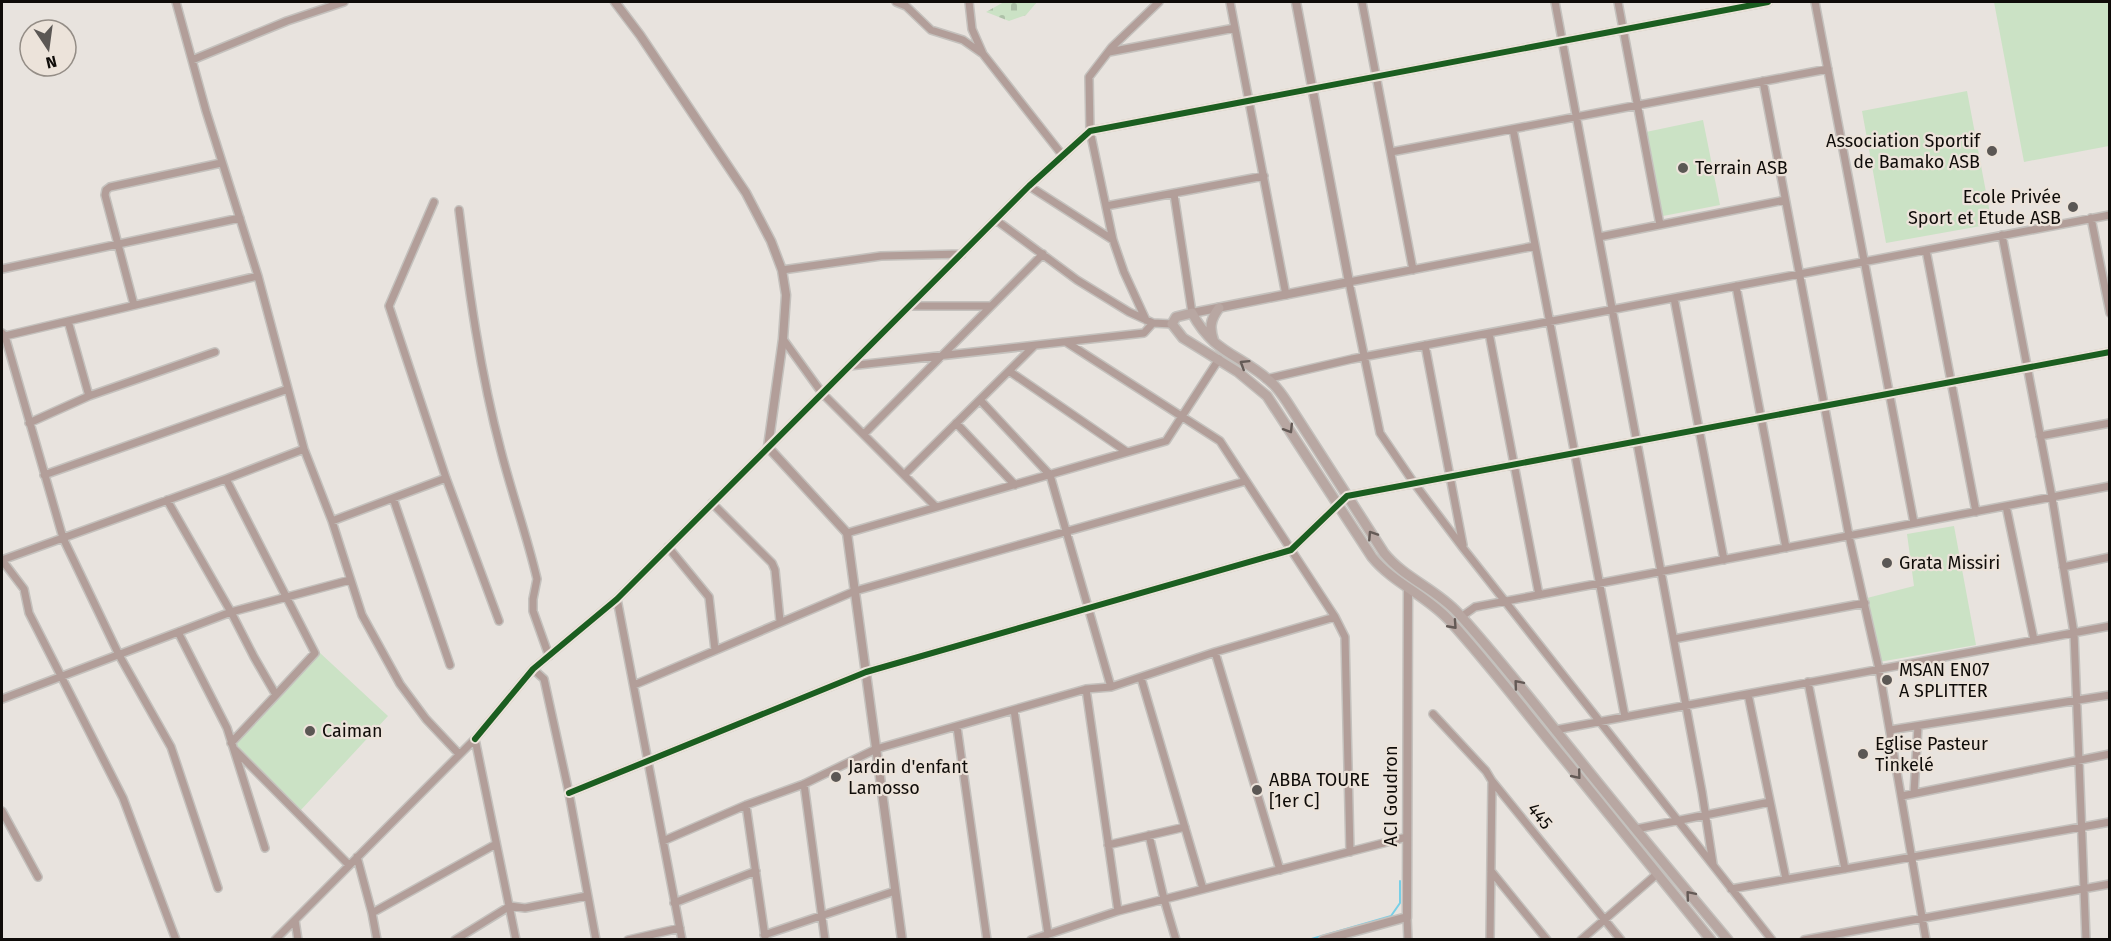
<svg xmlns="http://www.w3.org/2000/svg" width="2111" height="941" font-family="'Fira Sans',sans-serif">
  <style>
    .grass { fill: #cbe2c5 }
    .cemetery { fill: url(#cemetery-stones) }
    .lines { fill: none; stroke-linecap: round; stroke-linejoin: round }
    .stream { stroke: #78cfe7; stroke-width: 2 }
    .minor-casing { stroke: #c4c1bd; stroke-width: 10 }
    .tertiary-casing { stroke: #c4c1bd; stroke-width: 11 }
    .secondary-casing { stroke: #c4c1bd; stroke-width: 12 }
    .minor { stroke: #b29e99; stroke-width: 7 }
    .tertiary { stroke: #b29e99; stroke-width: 8 }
    .secondary { stroke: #b8a7a2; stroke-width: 9 }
    .cycleway-casing { stroke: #ece3da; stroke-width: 10 }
    .cycleway { stroke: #1b5e20; stroke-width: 6 }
    .oneway { stroke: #645a56 }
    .poi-dot { fill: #5b5754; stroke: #ece3da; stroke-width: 2 }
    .labels { text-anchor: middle; stroke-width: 4.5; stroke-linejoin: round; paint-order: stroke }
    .poi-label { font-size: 18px; fill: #0f0c09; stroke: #ece3da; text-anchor: start }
    .street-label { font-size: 18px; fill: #0f0c09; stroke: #ece3da }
  </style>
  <defs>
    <pattern id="cemetery-stones" width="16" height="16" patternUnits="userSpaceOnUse" patternTransform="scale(1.5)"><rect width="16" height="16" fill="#cbe2c5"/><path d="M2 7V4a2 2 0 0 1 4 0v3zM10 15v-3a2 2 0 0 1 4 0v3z" fill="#adc1a8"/></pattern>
  </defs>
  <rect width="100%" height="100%" fill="#e8e3de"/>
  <!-- grass -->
  <path class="grass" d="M 1994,2 L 2109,2 L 2109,146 L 2024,162 Z
    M 1967,91 L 1992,224 L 1886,243 L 1862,111 Z
    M 1703,120 L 1720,205 L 1663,216 L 1646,132 Z
    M 1954,526 L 1976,645 L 1879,662 L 1867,598 L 1914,586 L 1907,534 Z
    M 319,652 L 388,716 L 300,811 L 232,748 Z"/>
  <!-- cemetery -->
  <path class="cemetery" d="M 1004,2 L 1037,2 L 1026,15 L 1009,21 L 986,12 Z"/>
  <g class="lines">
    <!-- stream -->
    <path class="stream" d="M 1308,940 L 1391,916 L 1400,903 L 1400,881"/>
    <!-- minor casing -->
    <g class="minor-casing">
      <path id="minor" d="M 176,2 L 206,111 L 258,276 L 304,449 L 332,521 L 362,615 L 400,684 L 426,719 L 459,754
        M 896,2 L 906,6 L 931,30 L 963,40 L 983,54 L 1063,156
        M 969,2 L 972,29 L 983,54
        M 1230,2 L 1286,295
        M 1362,2 L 1413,270
        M 1555,2 L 1702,792 L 1713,864
        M 1618,2 L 1660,225
        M 1815,2 L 1914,523
        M 1109,52 L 1235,28
        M 192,60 L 287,21 L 344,2
        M 1763,81 L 1849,536 L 1879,669 L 1926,940
        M 1513,129 L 1625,717
        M 1391,152 L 1828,69
        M 1029,186 L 1113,240
        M 1174,194 L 1192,313
        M 434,202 L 389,306 L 446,478 L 499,621
        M 1106,206 L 1264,176
        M 459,210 C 469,291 480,372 501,451 C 512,494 527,536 537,579 L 533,599 L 533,611 L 549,656
        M 2091,218 L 2110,313
        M 996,220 L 1077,280 L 1129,312 L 1153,323 L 1172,324
        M 2002,235 L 2052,497 L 2074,633 L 2086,940
        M 1599,237 L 1785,200
        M 1535,246 L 1349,282 L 1380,433 L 1414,483 L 1463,548 L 1772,940
        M 1926,250 L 1976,512
        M 2,269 L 240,218
        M 782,270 L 881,256 L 962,254
        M 1736,286 L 1786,548
        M 1674,298 L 1724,560
        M 134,305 L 105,195 L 106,190 L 110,187 L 221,163
        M 909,306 L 991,306
        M 1146,320 L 1124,272 L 1113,240 L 1090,131 L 1089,77 L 1112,47 L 1159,2
        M 68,321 L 89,396
        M 2,333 L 5,336 L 63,538 L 119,655 L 171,747 L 218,888
        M 1489,333 L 1539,595
        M 5,336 L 258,276
        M 783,339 L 822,393 L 936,507
        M 1066,342 L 1220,441 L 1335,617 L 1345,637 L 1350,852
        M 1425,345 L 1463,545
        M 849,366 L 1144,333 L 1153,323
        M 1009,371 L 1127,452
        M 1266,379 L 1352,359 L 2110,215
        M 980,400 L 1050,475 L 1111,687
        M 29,423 L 89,396 L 215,352
        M 956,423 L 1015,485
        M 864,434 L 1043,254
        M 2040,436 L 2110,423
        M 44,475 L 288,389
        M 904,475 L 1034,346
        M 393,498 L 450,665
        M 167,500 L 231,612 L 254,657 L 276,695 L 315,653 L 226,479
        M 712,503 L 772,563 L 775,570 L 780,621
        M 2006,506 L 2034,640
        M 332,521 L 446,478
        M 847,533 L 1166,441 L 1219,359
        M 668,547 L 709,597 L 715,650
        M 2,560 L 24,589 L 29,613 L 123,798 L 176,940
        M 2,560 L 226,479 L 304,449
        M 2063,567 L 2110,557
        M 617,599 L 682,940
        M 1461,617 L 1475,607 L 2110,486
        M 178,632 L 227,728 L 265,848
        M 1674,639 L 1865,603
        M 1215,652 L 1280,870
        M 533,669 L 544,679 L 569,793 L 596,940
        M 1141,678 L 1203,889
        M 1808,682 L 1845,869
        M 634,685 L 855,591 L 1246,481
        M 1086,689 L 1118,911
        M 1748,694 L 1786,879
        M 2,699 L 231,612 L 350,580
        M 1014,710 L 1048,934
        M 1433,714 L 1486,771 L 1492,781 L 1621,940
        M 957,727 L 987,940
        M 1555,730 L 2110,626
        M 1890,730 L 2110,695
        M 475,739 L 533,669 L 617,599 L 1029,186 L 1090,131 L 1768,2
        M 231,743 L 276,695
        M 235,750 L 349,865
        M 804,784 L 825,940
        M 569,793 L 866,672 L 1291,550 L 1347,496 L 2110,352
        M 1914,793 L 1918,726
        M 1902,796 L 2110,754
        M 746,805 L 765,937
        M 2,811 L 38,877
        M 1636,829 L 1770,802
        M 1149,835 L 1164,899 L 1176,940
        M 663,841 L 746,805 L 804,784 L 876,749 L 1086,689 L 1111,687 L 1215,652 L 1335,617
        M 1108,845 L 1185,827
        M 357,857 L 372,913
        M 1491,871 L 1547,940
        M 1731,889 L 2110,822
        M 674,903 L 756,871
        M 1407,917 L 1408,940
        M 295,920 L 475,739 L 516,940
        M 764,935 L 895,891
        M 275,940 L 295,920 L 298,940
        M 377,940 L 372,913 L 496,844
        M 455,940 L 510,906 L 525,908 L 587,896
        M 628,940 L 680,928
        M 1031,940 L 1118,911 L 1407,837
        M 1490,940 L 1492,781
        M 1581,940 L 1657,874
        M 1804,940 L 2110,884"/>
    </g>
    <!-- tertiary casing -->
    <g class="tertiary-casing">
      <path id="tertiary" d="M 615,2 L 640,35 L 746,193 L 771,241 L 782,270 L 786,295 L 783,339 L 768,447 L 847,533 L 902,940
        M 1192,313 L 1349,282 L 1296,2
        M 1323,940 L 1407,917 L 1408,589"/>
    </g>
    <!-- secondary casing -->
    <g class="secondary-casing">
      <path id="secondary" d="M 1214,342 C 1209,328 1210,320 1219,308
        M 1711,940 C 1662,880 1613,820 1565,760 C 1526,713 1490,665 1449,620 C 1426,595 1393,583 1372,557 L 1267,396 L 1238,372 L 1183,338 L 1172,324 L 1176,317 L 1192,313 C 1215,356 1242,354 1273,384 C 1278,389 1283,396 1287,402 L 1384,553 C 1404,578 1436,589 1458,613 C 1499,658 1536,706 1574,753 C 1624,816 1676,878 1728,940"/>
    </g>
    <!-- minor -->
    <use href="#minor" class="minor"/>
    <!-- tertiary -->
    <use href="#tertiary" class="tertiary"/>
    <!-- secondary -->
    <use href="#secondary" class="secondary"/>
    <!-- cycleway casing -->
    <g class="cycleway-casing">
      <path id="cycleway" d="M 475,739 L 533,669 L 617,599 L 1029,186 L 1090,131 L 1768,2
        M 569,793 L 866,672 L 1291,550 L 1347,496 L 2110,352"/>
    </g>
    <!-- cycleway -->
    <use href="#cycleway" class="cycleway"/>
  </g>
  <!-- one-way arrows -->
  <defs><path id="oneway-chevron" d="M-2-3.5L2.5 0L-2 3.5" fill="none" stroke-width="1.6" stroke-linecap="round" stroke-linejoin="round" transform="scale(1.5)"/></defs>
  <g class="oneway">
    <use href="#oneway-chevron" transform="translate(1244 364) rotate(-148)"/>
    <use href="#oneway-chevron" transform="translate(1289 429) rotate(58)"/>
    <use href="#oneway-chevron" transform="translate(1372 535) rotate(-123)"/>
    <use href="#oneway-chevron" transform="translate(1453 625) rotate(48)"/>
    <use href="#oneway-chevron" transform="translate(1518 684) rotate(-130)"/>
    <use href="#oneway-chevron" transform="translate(1577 775) rotate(51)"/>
    <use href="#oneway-chevron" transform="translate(1690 895) rotate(-130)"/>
  </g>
  <!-- markers -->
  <g class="poi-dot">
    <circle cx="1992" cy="151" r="6"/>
    <circle cx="1683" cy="168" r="6"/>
    <circle cx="2073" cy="207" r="6"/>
    <circle cx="1887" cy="563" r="6"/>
    <circle cx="1887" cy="680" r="6"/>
    <circle cx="310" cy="731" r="6"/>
    <circle cx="1863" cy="754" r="6"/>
    <circle cx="836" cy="777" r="6"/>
    <circle cx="1257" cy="790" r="6"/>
  </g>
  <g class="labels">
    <!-- poi labels -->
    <g class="poi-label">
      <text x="1980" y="147" text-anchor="end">Association Sportif<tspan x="1980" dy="21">de Bamako ASB</tspan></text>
      <text x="1695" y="174">Terrain ASB</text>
      <text x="2061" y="203" text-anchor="end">Ecole Privée<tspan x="2061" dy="21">Sport et Etude ASB</tspan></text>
      <text x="1899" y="569">Grata Missiri</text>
      <text x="1899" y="676">MSAN EN07<tspan x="1899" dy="21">A SPLITTER</tspan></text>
      <text x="322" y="737">Caiman</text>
      <text x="1875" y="750">Eglise Pasteur<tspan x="1875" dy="21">Tinkelé</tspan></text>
      <text x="848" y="773">Jardin d'enfant<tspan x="848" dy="21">Lamosso</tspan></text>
      <text x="1269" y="786">ABBA TOURE<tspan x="1269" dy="21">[1er C]</tspan></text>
    </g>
    <!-- street labels -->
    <g class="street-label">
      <text transform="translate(1391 796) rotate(-90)" y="6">ACI Goudron</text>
      <text transform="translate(1540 816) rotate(51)" y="6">445</text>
    </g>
  </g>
  <!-- border -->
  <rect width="2111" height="941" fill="none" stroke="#0f0c09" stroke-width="6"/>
  <!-- north arrow -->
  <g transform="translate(48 48) rotate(167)"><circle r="28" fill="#ece3da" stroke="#948d86" stroke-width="1.5"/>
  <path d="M0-4.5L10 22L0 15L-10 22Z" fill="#5b5754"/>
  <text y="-9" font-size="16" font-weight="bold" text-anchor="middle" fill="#0f0c09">N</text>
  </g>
</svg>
